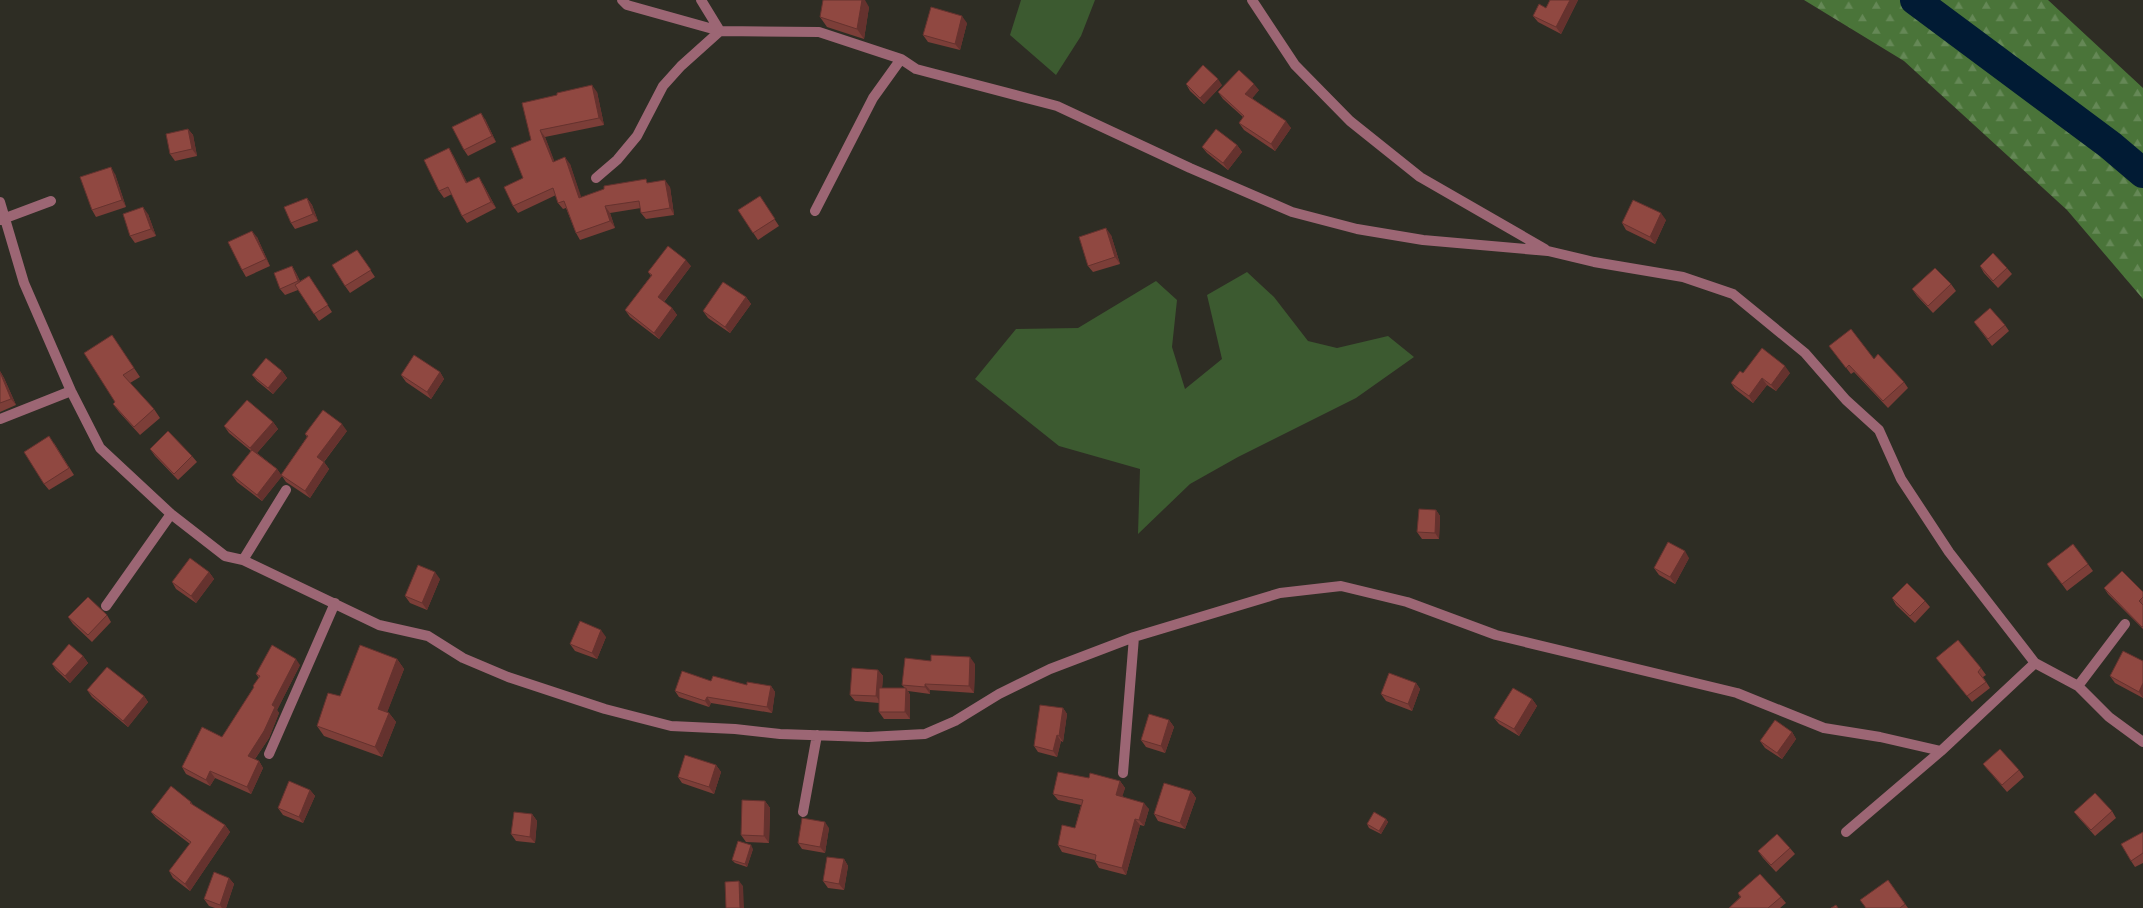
<svg xmlns="http://www.w3.org/2000/svg" width="2143" height="908" font-family="'Public Sans',sans-serif">
  <style>
    .grass { fill: #3c5a30 }
    .forest { fill: url(#forest-firs) }
    .lines { fill: none; stroke-linecap: round; stroke-linejoin: round }
    .river { stroke: #011b34; stroke-width: 30 }
    .street { stroke: #9c6674; stroke-width: 10 }
    .wall { fill: #7c3e38 }
    .shaded-wall { fill: #65322e }
    .building { fill: #904841; stroke: #65322e }
  </style>
  <defs>
    <pattern id="forest-firs" width="22" height="20" patternUnits="userSpaceOnUse" patternTransform="scale(1.25)"><rect width="22" height="20" fill="#4a7439"/><path d="M5 1l3.5 6h-7zM16 11l3.5 6h-7z" fill="#658856"/></pattern>
  </defs>
  <rect width="100%" height="100%" fill="#2e2d24"/>
  <!-- grass -->
  <path class="grass" d="M 1021,0 L 1095,0 L 1081,36 L 1056,75 L 1010,35 Z
    M 1247,272 L 1274,297 L 1308,341 L 1337,348 L 1388,336 L 1414,357 L 1356,398 L 1238,457 L 1190,484 L 1138,534 L 1140,469 L 1059,446 L 975,379 L 1016,329 L 1078,328 L 1156,281 L 1177,300 L 1172,347 L 1185,389 L 1222,359 L 1207,295 Z"/>
  <!-- forest -->
  <path class="forest" d="M 1804,0 L 2048,0 L 2143,88 L 2143,299 L 2067,210 L 1904,61 Z"/>
  <g class="lines">
    <!-- river -->
    <path class="river" d="M 1915,0 L 2110,145 L 2143,173"/>
    <!-- street -->
    <path class="street" d="M 622,0 L 627,5 L 720,31 L 819,32 L 901,59 L 916,69 L 1057,106 L 1190,168 L 1292,212 L 1357,229 L 1423,240 L 1548,251 L 1594,262 L 1683,277 L 1733,294 L 1805,353 L 1846,400 L 1879,430 L 1901,479 L 1949,552 L 2035,663 L 2078,686 L 2109,717 L 2143,742
      M 1252,0 L 1295,65 L 1350,121 L 1420,177 L 1545,249
      M 596,178 L 617,160 L 637,136 L 663,86 L 681,66 L 720,31 L 701,0
      M 0,202 L 24,283 L 71,391 L 100,448 L 171,514 L 225,556 L 243,560 L 379,625 L 428,636 L 463,658 L 508,677 L 605,709 L 671,726 L 735,729 L 780,734 L 868,737 L 925,734 L 955,721 L 999,694 L 1050,669 L 1134,637 L 1280,593 L 1341,586 L 1407,602 L 1496,635 L 1737,693 L 1824,728 L 1880,737 L 1941,751
      M 815,211 L 873,98 L 901,59
      M 0,220 L 51,201
      M 0,419 L 71,391
      M 243,560 L 286,490
      M 106,606 L 171,514
      M 2078,686 L 2125,624
      M 269,754 L 335,603
      M 1123,773 L 1134,637
      M 803,812 L 817,735
      M 1846,832 L 1941,751 L 2035,663"/>
  </g>
  <!-- wall -->
  <path class="wall" d="M 1550,0 L 1578,0 L 1561,34 L 1538,22 L 1533,16 L 1546,8 Z
    M 869,7 L 864,39 L 827,27 L 820,17 Z
    M 967,23 L 960,50 L 928,42 L 923,35 Z
    M 1186,84 L 1222,85 L 1204,104 L 1190,91 Z
    M 1259,90 L 1252,98 L 1291,128 L 1275,151 L 1244,130 L 1239,123 L 1243,117 L 1223,99 L 1218,92 Z
    M 597,92 L 604,125 L 545,137 L 554,161 L 570,164 L 581,198 L 649,183 L 670,187 L 674,215 L 646,219 L 641,213 L 641,208 L 610,213 L 615,228 L 580,240 L 576,233 L 566,208 L 563,209 L 558,203 L 556,195 L 518,213 L 513,206 L 523,178 L 531,140 L 557,95 Z
    M 485,119 L 496,142 L 468,156 L 464,150 Z
    M 188,129 L 193,135 L 197,156 L 175,161 L 170,154 Z
    M 1237,145 L 1242,152 L 1228,170 L 1207,153 L 1202,147 Z
    M 453,155 L 467,183 L 483,184 L 496,208 L 467,223 L 462,216 L 452,194 L 444,198 L 439,191 Z
    M 115,174 L 126,207 L 96,217 L 92,210 Z
    M 307,198 L 312,205 L 318,221 L 295,229 L 291,223 Z
    M 764,203 L 779,226 L 758,240 L 738,210 Z
    M 148,214 L 156,236 L 135,243 L 130,236 Z
    M 1666,220 L 1655,244 L 1626,230 L 1622,223 Z
    M 1111,235 L 1120,264 L 1093,272 L 1088,266 Z
    M 257,237 L 270,266 L 246,277 L 242,270 Z
    M 357,250 L 375,277 L 350,293 L 345,286 Z
    M 292,266 L 296,273 L 300,281 L 309,276 L 332,312 L 319,321 L 298,290 L 285,295 L 280,289 Z
    M 691,266 L 664,302 L 672,308 L 677,315 L 659,339 L 630,317 L 625,310 L 651,276 L 648,272 Z
    M 1980,266 L 2007,268 L 2012,274 L 1998,288 L 1984,273 Z
    M 1951,284 L 1956,291 L 1933,313 L 1917,296 L 1912,289 Z
    M 746,297 L 751,304 L 730,333 L 708,318 L 703,311 Z
    M 1974,322 L 2005,325 L 2009,331 L 1992,346 Z
    M 112,335 L 140,377 L 130,383 L 154,409 L 160,418 L 140,435 L 119,412 L 113,404 L 115,402 Z
    M 1829,346 L 1874,359 L 1904,382 L 1908,388 L 1888,408 L 1854,372 L 1851,374 Z
    M 0,371 L 4,378 L 16,405 L 0,412 Z
    M 282,371 L 287,378 L 273,394 L 257,381 L 252,375 Z
    M 440,372 L 444,379 L 431,399 L 406,382 L 401,375 Z
    M 1743,373 L 1790,373 L 1776,391 L 1767,385 L 1753,403 L 1735,389 L 1731,383 Z
    M 273,422 L 278,429 L 257,453 L 277,469 L 281,475 L 307,437 L 305,434 L 347,431 L 324,462 L 329,469 L 310,498 L 286,482 L 282,476 L 262,501 L 237,482 L 232,475 L 251,451 L 229,433 L 224,426 Z
    M 54,443 L 74,475 L 49,490 L 44,484 Z
    M 150,449 L 192,456 L 197,462 L 178,480 L 155,456 Z
    M 1436,510 L 1440,516 L 1439,539 L 1422,539 L 1417,532 Z
    M 1689,558 L 1675,584 L 1659,575 L 1654,568 Z
    M 2047,564 L 2088,564 L 2093,571 L 2067,591 Z
    M 209,572 L 214,579 L 196,603 L 176,589 L 172,582 Z
    M 440,579 L 427,610 L 410,603 L 405,596 Z
    M 2104,588 L 2143,592 L 2143,629 L 2108,594 Z
    M 1892,598 L 1925,601 L 1930,607 L 1915,623 L 1896,605 Z
    M 107,615 L 111,622 L 92,642 L 73,624 L 68,617 Z
    M 606,637 L 597,659 L 575,651 L 570,644 Z
    M 83,656 L 88,663 L 70,683 L 56,670 L 52,664 Z
    M 1936,658 L 1981,668 L 1986,675 L 1983,677 L 1990,688 L 1972,702 Z
    M 397,659 L 404,669 L 387,712 L 389,713 L 396,722 L 382,757 L 324,736 L 317,726 L 340,696 Z
    M 931,661 L 975,664 L 974,693 L 930,690 L 930,694 L 908,691 L 910,695 L 910,719 L 884,719 L 879,712 L 879,703 L 855,701 L 850,695 L 878,670 L 883,676 L 882,688 L 905,688 L 902,685 Z
    M 2143,661 L 2143,698 L 2115,683 L 2110,676 Z
    M 300,665 L 277,710 L 279,713 L 269,738 L 255,759 L 259,761 L 263,768 L 251,794 L 215,778 L 210,786 L 186,774 L 182,767 L 222,737 L 254,687 L 253,686 L 259,678 L 256,674 Z
    M 711,681 L 747,685 L 771,686 L 775,692 L 772,713 L 711,703 L 709,707 L 679,697 L 675,691 Z
    M 1416,683 L 1420,689 L 1412,711 L 1386,701 L 1381,694 Z
    M 87,690 L 144,696 L 148,702 L 128,727 L 92,697 Z
    M 1532,699 L 1537,706 L 1519,736 L 1499,724 L 1494,718 Z
    M 1063,708 L 1067,714 L 1063,742 L 1061,741 L 1057,757 L 1038,752 L 1034,746 Z
    M 1169,720 L 1174,727 L 1165,753 L 1146,747 L 1141,740 Z
    M 1792,732 L 1796,739 L 1782,759 L 1765,748 L 1760,741 Z
    M 1983,764 L 2019,770 L 2024,777 L 2007,792 L 1988,770 Z
    M 716,765 L 721,772 L 714,794 L 682,783 L 678,777 Z
    M 1089,778 L 1120,781 L 1125,788 L 1122,796 L 1149,809 L 1144,826 L 1140,825 L 1126,875 L 1099,868 L 1095,861 L 1095,860 L 1062,852 L 1058,845 L 1075,828 L 1081,805 L 1058,800 L 1053,794 Z
    M 310,790 L 315,796 L 303,823 L 283,815 L 278,808 Z
    M 1191,791 L 1196,798 L 1185,829 L 1158,821 L 1154,814 Z
    M 765,801 L 770,808 L 769,843 L 746,842 L 741,835 Z
    M 191,802 L 194,806 L 225,825 L 230,832 L 190,891 L 173,878 L 169,871 L 190,844 L 156,818 L 151,812 Z
    M 2112,811 L 2116,818 L 2095,836 L 2079,818 L 2074,812 Z
    M 532,814 L 537,821 L 535,843 L 516,841 L 511,834 Z
    M 1386,819 L 1388,822 L 1381,834 L 1369,828 L 1367,824 Z
    M 829,828 L 825,853 L 802,849 L 798,843 Z
    M 2143,832 L 2143,863 L 2135,867 L 2131,861 Z
    M 1790,848 L 1795,854 L 1776,872 L 1763,858 L 1758,851 Z
    M 753,849 L 747,867 L 735,863 L 732,860 Z
    M 844,859 L 848,866 L 844,890 L 828,888 L 823,881 Z
    M 229,878 L 234,884 L 226,908 L 215,908 L 209,906 L 204,899 Z
    M 1888,880 L 1908,908 L 1865,908 Z
    M 1738,893 L 1781,897 L 1786,903 L 1780,908 L 1729,908 L 1740,897 Z"/>
  <!-- shaded-wall -->
  <path class="shaded-wall" d="M 862,0 L 865,0 L 869,7 L 864,39 L 857,29 Z
    M 1570,0 L 1578,0 L 1561,34 L 1556,27 Z
    M 962,16 L 967,23 L 960,50 L 955,44 Z
    M 1218,79 L 1222,85 L 1204,104 L 1200,98 Z
    M 1254,84 L 1259,90 L 1250,101 L 1245,94 Z
    M 592,85 L 597,92 L 604,125 L 599,118 Z
    M 481,113 L 485,119 L 496,142 L 492,136 Z
    M 1286,121 L 1291,128 L 1275,151 L 1271,144 Z
    M 188,129 L 193,135 L 197,156 L 192,149 Z
    M 540,130 L 545,137 L 557,168 L 553,162 Z
    M 1237,145 L 1242,152 L 1228,170 L 1223,163 Z
    M 449,148 L 453,155 L 471,190 L 466,183 Z
    M 565,157 L 570,164 L 584,205 L 579,198 Z
    M 111,167 L 115,174 L 126,207 L 122,200 Z
    M 479,177 L 483,184 L 496,208 L 491,202 Z
    M 665,180 L 670,187 L 674,215 L 670,208 Z
    M 307,198 L 312,205 L 318,221 L 313,214 Z
    M 605,206 L 610,213 L 615,228 L 610,221 Z
    M 143,207 L 148,214 L 156,236 L 151,229 Z
    M 1661,213 L 1666,220 L 1655,244 L 1650,237 Z
    M 1106,228 L 1111,235 L 1120,264 L 1115,257 Z
    M 252,231 L 257,237 L 270,266 L 266,259 Z
    M 686,260 L 691,266 L 662,304 L 658,297 Z
    M 292,266 L 296,273 L 303,288 L 298,281 Z
    M 746,297 L 751,304 L 730,333 L 725,327 Z
    M 672,308 L 677,315 L 659,339 L 654,333 Z
    M 1785,366 L 1790,373 L 1776,391 L 1771,385 Z
    M 0,371 L 4,378 L 16,405 L 11,399 Z
    M 282,371 L 287,378 L 273,394 L 268,388 Z
    M 440,372 L 444,379 L 431,399 L 427,392 Z
    M 1762,378 L 1767,385 L 1753,403 L 1749,396 Z
    M 273,422 L 278,429 L 255,455 L 250,448 Z
    M 342,424 L 347,431 L 322,464 L 317,457 Z
    M 324,462 L 329,469 L 310,498 L 305,491 Z
    M 277,469 L 282,476 L 262,501 L 257,495 Z
    M 1436,510 L 1440,516 L 1439,539 L 1435,533 Z
    M 1685,551 L 1689,558 L 1675,584 L 1670,577 Z
    M 209,572 L 214,579 L 196,603 L 191,596 Z
    M 435,572 L 440,579 L 427,610 L 422,603 Z
    M 601,630 L 606,637 L 597,659 L 592,653 Z
    M 83,656 L 88,663 L 70,683 L 65,676 Z
    M 970,657 L 975,664 L 974,693 L 969,686 Z
    M 296,659 L 300,665 L 277,710 L 279,713 L 269,738 L 252,763 L 248,756 L 272,705 Z
    M 397,659 L 404,669 L 385,718 L 378,709 Z
    M 878,670 L 883,676 L 881,703 L 876,696 Z
    M 1416,683 L 1420,689 L 1412,711 L 1408,704 Z
    M 2143,683 L 2143,698 L 2139,692 Z
    M 925,684 L 930,690 L 930,694 L 925,687 Z
    M 771,686 L 775,692 L 772,713 L 767,707 Z
    M 906,688 L 910,695 L 910,719 L 905,712 Z
    M 144,696 L 148,702 L 128,727 L 123,721 Z
    M 707,697 L 711,703 L 709,707 L 705,701 Z
    M 1532,699 L 1537,706 L 1519,736 L 1514,729 Z
    M 1063,708 L 1067,714 L 1063,742 L 1059,736 Z
    M 389,713 L 396,722 L 382,757 L 375,747 Z
    M 1169,720 L 1174,727 L 1165,753 L 1161,746 Z
    M 1792,732 L 1796,739 L 1782,759 L 1777,753 Z
    M 1057,735 L 1061,741 L 1057,757 L 1053,751 Z
    M 259,761 L 263,768 L 251,794 L 247,787 Z
    M 716,765 L 721,772 L 714,794 L 709,787 Z
    M 210,771 L 215,778 L 210,786 L 206,780 Z
    M 1120,781 L 1125,788 L 1121,801 L 1116,795 Z
    M 310,790 L 315,796 L 303,823 L 299,817 Z
    M 1191,791 L 1196,798 L 1185,829 L 1180,823 Z
    M 765,801 L 770,808 L 769,843 L 764,836 Z
    M 1144,803 L 1149,809 L 1144,826 L 1139,820 Z
    M 532,814 L 537,821 L 535,843 L 530,837 Z
    M 1135,819 L 1140,825 L 1126,875 L 1122,868 Z
    M 1386,819 L 1388,822 L 1381,834 L 1379,831 Z
    M 825,822 L 829,828 L 825,853 L 820,847 Z
    M 225,825 L 230,832 L 190,891 L 185,884 Z
    M 751,845 L 753,849 L 747,867 L 745,864 Z
    M 844,859 L 848,866 L 844,890 L 839,884 Z
    M 229,878 L 234,884 L 226,908 L 222,908 L 220,905 Z
    M 739,881 L 743,886 L 744,908 L 740,908 Z"/>
  <!-- building -->
  <path class="building" d="M 823,0 L 862,0 L 857,29 L 820,17 Z
    M 1550,0 L 1570,0 L 1556,27 L 1533,16 L 1539,4 L 1546,8 Z
    M 931,7 L 962,16 L 955,44 L 923,35 Z
    M 1203,65 L 1218,79 L 1200,98 L 1186,84 Z
    M 1239,70 L 1254,84 L 1245,94 L 1286,121 L 1271,144 L 1239,123 L 1244,116 L 1218,92 Z
    M 592,85 L 599,118 L 540,130 L 553,162 L 565,157 L 579,198 L 604,189 L 604,186 L 646,179 L 647,183 L 665,180 L 670,208 L 641,213 L 639,201 L 605,206 L 610,221 L 576,233 L 564,201 L 558,203 L 553,188 L 513,206 L 504,187 L 523,178 L 511,148 L 531,140 L 522,103 L 557,95 L 557,93 Z
    M 481,113 L 492,136 L 464,150 L 452,127 Z
    M 188,129 L 192,149 L 170,154 L 166,134 Z
    M 1216,129 L 1237,145 L 1223,163 L 1202,147 Z
    M 449,148 L 466,183 L 479,177 L 491,202 L 462,216 L 448,187 L 439,191 L 424,160 Z
    M 111,167 L 122,200 L 92,210 L 80,177 Z
    M 760,196 L 775,219 L 753,233 L 738,210 Z
    M 307,198 L 313,214 L 291,223 L 284,207 Z
    M 1633,200 L 1661,213 L 1650,237 L 1622,223 Z
    M 143,207 L 151,229 L 130,236 L 123,214 Z
    M 1106,228 L 1115,257 L 1088,266 L 1079,237 Z
    M 252,231 L 266,259 L 242,270 L 228,242 Z
    M 668,246 L 686,260 L 658,297 L 672,308 L 654,333 L 625,310 L 652,275 L 648,272 Z
    M 357,250 L 371,270 L 345,286 L 332,265 Z
    M 1993,253 L 2007,268 L 1993,281 L 1980,266 Z
    M 292,266 L 298,281 L 280,289 L 274,273 Z
    M 1935,268 L 1951,284 L 1928,306 L 1912,289 Z
    M 309,276 L 328,305 L 314,314 L 295,285 Z
    M 723,282 L 746,297 L 725,327 L 703,311 Z
    M 1990,308 L 2005,325 L 1988,339 L 1974,322 Z
    M 1851,329 L 1874,359 L 1878,354 L 1904,382 L 1883,401 L 1849,365 L 1846,368 L 1829,346 Z
    M 112,335 L 134,368 L 123,375 L 154,409 L 134,427 L 113,404 L 115,402 L 84,353 Z
    M 1762,348 L 1785,366 L 1771,385 L 1762,378 L 1749,396 L 1731,383 L 1740,371 L 1743,373 Z
    M 414,355 L 440,372 L 427,392 L 401,375 Z
    M 266,358 L 282,371 L 268,388 L 252,375 Z
    M 0,372 L 11,399 L 0,403 Z
    M 247,400 L 273,422 L 250,448 L 224,426 Z
    M 323,410 L 342,424 L 317,457 L 324,462 L 305,491 L 281,475 L 308,436 L 305,434 Z
    M 168,431 L 192,456 L 174,474 L 150,449 Z
    M 49,436 L 69,468 L 44,484 L 24,452 Z
    M 252,450 L 277,469 L 257,495 L 232,475 Z
    M 1419,509 L 1436,510 L 1435,533 L 1417,532 Z
    M 1668,542 L 1685,551 L 1670,577 L 1654,568 Z
    M 2073,544 L 2088,564 L 2062,584 L 2047,564 Z
    M 190,558 L 209,572 L 191,596 L 172,582 Z
    M 418,565 L 435,572 L 422,603 L 405,596 Z
    M 2122,571 L 2143,592 L 2143,597 L 2139,601 L 2143,605 L 2143,626 L 2142,627 L 2104,588 Z
    M 1907,583 L 1925,601 L 1910,616 L 1892,598 Z
    M 88,597 L 107,615 L 88,635 L 68,617 Z
    M 580,621 L 601,630 L 592,653 L 570,644 Z
    M 1958,640 L 1981,668 L 1978,672 L 1986,682 L 1967,696 L 1936,658 Z
    M 69,644 L 83,656 L 65,676 L 52,664 Z
    M 272,645 L 296,659 L 272,705 L 275,707 L 264,731 L 248,756 L 259,761 L 247,787 L 210,771 L 206,780 L 182,767 L 202,727 L 222,737 L 254,687 L 253,686 L 260,676 L 256,674 Z
    M 360,645 L 397,659 L 378,709 L 389,713 L 375,747 L 317,726 L 328,693 L 340,696 Z
    M 2123,651 L 2143,661 L 2143,683 L 2139,692 L 2110,676 Z
    M 931,655 L 970,657 L 969,686 L 925,684 L 925,687 L 902,685 L 905,658 L 931,661 Z
    M 107,667 L 144,696 L 123,721 L 87,690 Z
    M 852,668 L 878,670 L 876,696 L 850,695 Z
    M 682,671 L 711,681 L 713,676 L 747,685 L 747,682 L 771,686 L 767,707 L 707,697 L 705,701 L 675,691 Z
    M 1389,673 L 1416,683 L 1408,704 L 1381,694 Z
    M 879,688 L 906,688 L 905,712 L 879,712 Z
    M 1513,688 L 1532,699 L 1514,729 L 1494,718 Z
    M 1040,705 L 1063,708 L 1059,736 L 1057,735 L 1053,751 L 1034,746 Z
    M 1149,714 L 1169,720 L 1161,746 L 1141,740 Z
    M 1775,720 L 1792,732 L 1777,753 L 1760,741 Z
    M 2000,749 L 2019,770 L 2002,785 L 1983,764 Z
    M 685,755 L 716,765 L 709,787 L 678,777 Z
    M 1058,772 L 1089,778 L 1090,773 L 1120,781 L 1116,795 L 1144,803 L 1139,820 L 1135,819 L 1122,868 L 1095,861 L 1096,855 L 1058,845 L 1062,825 L 1075,828 L 1083,800 L 1053,794 Z
    M 289,781 L 310,790 L 299,817 L 278,808 Z
    M 1164,783 L 1191,791 L 1180,823 L 1154,814 Z
    M 171,786 L 191,802 L 190,803 L 225,825 L 185,884 L 169,871 L 191,842 L 151,812 Z
    M 2095,793 L 2112,811 L 2091,830 L 2074,812 Z
    M 742,800 L 765,801 L 764,836 L 741,835 Z
    M 514,812 L 532,814 L 530,837 L 511,834 Z
    M 1374,812 L 1386,819 L 1379,831 L 1367,824 Z
    M 802,818 L 825,822 L 820,847 L 798,843 Z
    M 2143,832 L 2143,853 L 2131,861 L 2121,844 Z
    M 1777,834 L 1790,848 L 1771,865 L 1758,851 Z
    M 738,841 L 751,845 L 745,864 L 732,860 Z
    M 827,857 L 844,859 L 839,884 L 823,881 Z
    M 214,872 L 229,878 L 220,905 L 204,899 Z
    M 1760,874 L 1781,897 L 1768,908 L 1729,908 L 1741,897 L 1738,893 Z
    M 1888,880 L 1905,904 L 1900,908 L 1866,908 L 1860,900 Z
    M 739,881 L 740,908 L 726,908 L 725,882 Z
    M 1836,905 L 1838,908 L 1831,908 Z"/>
</svg>
